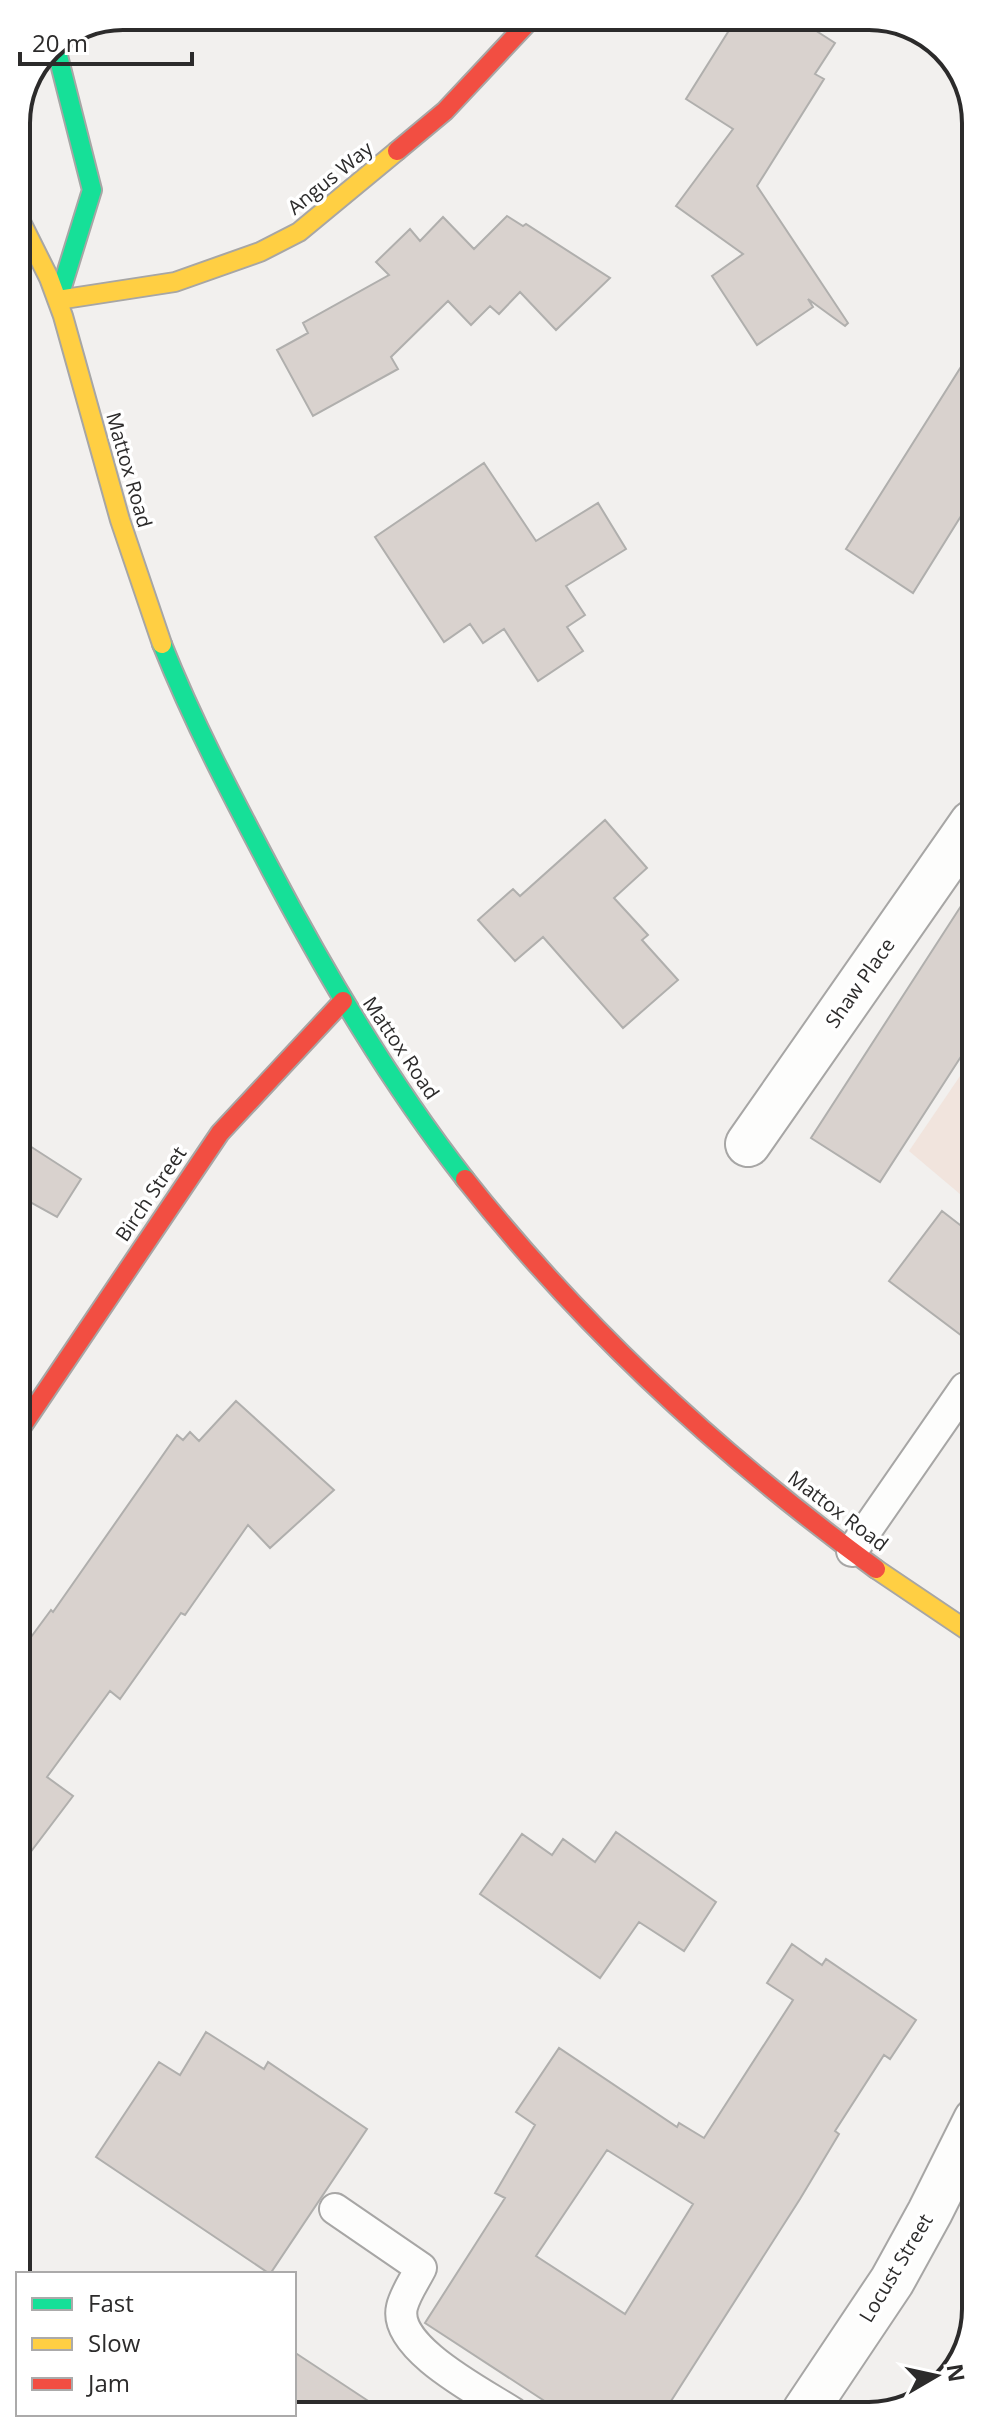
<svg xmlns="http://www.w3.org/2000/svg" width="992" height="2432" font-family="'Open Sans',sans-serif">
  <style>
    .green { fill: #f1e4dd }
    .building { fill: #d9d2ce; stroke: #b0afad; stroke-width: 2; fill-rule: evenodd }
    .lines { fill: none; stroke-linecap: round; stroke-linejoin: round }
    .lane-casing { stroke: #a7a6a5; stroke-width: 34 }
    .street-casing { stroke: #a7a6a5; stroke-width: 48 }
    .fast-casing { stroke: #a7a6a5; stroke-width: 22 }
    .slow-casing { stroke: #a7a6a5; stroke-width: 22 }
    .jam-casing { stroke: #a7a6a5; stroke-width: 22 }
    .lane { stroke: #fdfdfc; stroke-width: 30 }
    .street { stroke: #fdfdfc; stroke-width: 44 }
    .fast { stroke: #16e098; stroke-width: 18 }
    .slow { stroke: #ffcf43; stroke-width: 18 }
    .jam { stroke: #f24e42; stroke-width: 18 }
    .labels { text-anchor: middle; stroke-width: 7; stroke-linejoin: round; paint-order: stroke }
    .street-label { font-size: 20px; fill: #2c2b2b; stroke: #fff }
    .rim { fill: none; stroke: #2c2b2b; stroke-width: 4 }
  </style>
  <rect width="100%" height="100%" fill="#f2f0ee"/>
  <!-- green -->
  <path class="green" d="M 973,1057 L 973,1205 L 909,1151 Z"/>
  <!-- building -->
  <path class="building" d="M 738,16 L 793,16 L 835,43 L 815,74 L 824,79 L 757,186 L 848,323 L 845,326 L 808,299 L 813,307 L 757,345 L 712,276 L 743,254 L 676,206 L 733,129 L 686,99 Z
    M 507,216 L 523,226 L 526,224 L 610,278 L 556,330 L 520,292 L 499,314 L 490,306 L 471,325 L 448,301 L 391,357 L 398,369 L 313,416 L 277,350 L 308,333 L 303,323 L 389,275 L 376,262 L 410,229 L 420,241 L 443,217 L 474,249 Z
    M 971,351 L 971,500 L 913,593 L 846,549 Z
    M 484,463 L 536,541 L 598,503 L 626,549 L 566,586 L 585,615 L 567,627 L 583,651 L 538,681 L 504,629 L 483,643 L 470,624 L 444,642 L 375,537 Z
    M 605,820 L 647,868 L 614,898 L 648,935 L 642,940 L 678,980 L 623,1028 L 543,937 L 515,961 L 478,920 L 513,889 L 520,896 Z
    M 972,889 L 973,1038 L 880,1182 L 811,1138 Z
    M 19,1139 L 81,1179 L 57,1217 L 19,1196 Z
    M 942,1211 L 973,1235 L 974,1345 L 889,1281 Z
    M 236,1401 L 334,1490 L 270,1548 L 248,1525 L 185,1615 L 181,1613 L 120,1699 L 110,1691 L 47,1777 L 73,1796 L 20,1866 L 20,1652 L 51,1610 L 53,1612 L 177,1435 L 183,1440 L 190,1432 L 199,1441 Z
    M 616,1832 L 716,1902 L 684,1951 L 639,1922 L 600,1978 L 480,1894 L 522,1834 L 552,1855 L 563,1839 L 595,1862 Z
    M 792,1944 L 822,1965 L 826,1959 L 916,2020 L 890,2059 L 884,2055 L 835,2131 L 839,2134 L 800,2199 L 664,2412 L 563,2413 L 425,2323 L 505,2198 L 495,2193 L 535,2125 L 516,2112 L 559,2048 L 677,2127 L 679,2123 L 704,2138 L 793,2000 L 767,1983 ZM 607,2150 L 693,2204 L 625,2314 L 536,2256 Z
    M 206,2032 L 264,2069 L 268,2062 L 367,2129 L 270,2274 L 96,2157 L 159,2062 L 180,2075 Z
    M 294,2352 L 388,2414 L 294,2415 Z"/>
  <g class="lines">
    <!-- lane casing -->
    <g class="lane-casing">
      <path id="lane" d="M 852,1551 L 965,1388
        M 335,2209 L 421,2268 C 415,2280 405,2294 402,2307 C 392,2348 484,2394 513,2413"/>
    </g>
    <!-- street casing -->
    <g class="street-casing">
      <path id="street" d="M 748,1144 L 972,823
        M 805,2411 L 892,2281 L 930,2212 L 976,2120"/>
    </g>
    <!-- fast casing -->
    <g class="fast-casing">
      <path id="fast" d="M 55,44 L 92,190 L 58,300
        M 162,644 C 193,722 232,796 271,870 C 328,978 390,1083 465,1179"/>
    </g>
    <!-- slow casing -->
    <g class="slow-casing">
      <path id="slow" d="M 16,212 L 49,278 L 63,316 L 120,520 L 162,644
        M 58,300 L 175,282 L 260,252 L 299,232 L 397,151
        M 876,1569 L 974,1635"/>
    </g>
    <!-- jam casing -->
    <g class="jam-casing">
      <path id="jam" d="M 397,151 L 445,111 L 534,16
        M 465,1179 C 582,1327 724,1458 876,1569
        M 19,1431 L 220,1133 L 343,1001"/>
    </g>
    <!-- lane -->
    <use href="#lane" class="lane"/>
    <!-- street -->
    <use href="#street" class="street"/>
    <!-- fast -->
    <use href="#fast" class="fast"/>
    <!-- slow -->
    <use href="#slow" class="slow"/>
    <!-- jam -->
    <use href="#jam" class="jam"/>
  </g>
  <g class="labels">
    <!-- street labels -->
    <g class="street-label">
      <text transform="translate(330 178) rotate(-39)" y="7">Angus Way</text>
      <text transform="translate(129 470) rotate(74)" y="7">Mattox Road</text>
      <text transform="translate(860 983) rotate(-55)" y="7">Shaw Place</text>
      <text transform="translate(401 1048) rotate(56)" y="7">Mattox Road</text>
      <text transform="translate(151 1194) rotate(-56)" y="7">Birch Street</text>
      <text transform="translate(838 1511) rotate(37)" y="7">Mattox Road</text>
      <text transform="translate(896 2268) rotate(-59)" y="7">Locust Street</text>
    </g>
  </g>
  <!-- crop -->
  <path d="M0 0H992V2432H0ZM123 30H869A93 93 0 0 1 962 123V2309A93 93 0 0 1 869 2402H123A93 93 0 0 1 30 2309V123A93 93 0 0 1 123 30Z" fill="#fff" fill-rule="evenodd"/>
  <path class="rim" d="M123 30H869A93 93 0 0 1 962 123V2309A93 93 0 0 1 869 2402H123A93 93 0 0 1 30 2309V123A93 93 0 0 1 123 30Z"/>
  <!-- legend -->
  <rect x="16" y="2272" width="280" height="144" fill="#ffffff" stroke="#abaaaa" stroke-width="2"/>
  <rect x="32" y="2298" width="40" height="12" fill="#16e098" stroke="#abaaaa" stroke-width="2"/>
  <text x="88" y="2312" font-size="24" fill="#2c2b2b">Fast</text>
  <rect x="32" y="2338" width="40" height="12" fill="#ffcf43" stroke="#abaaaa" stroke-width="2"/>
  <text x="88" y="2352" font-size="24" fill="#2c2b2b">Slow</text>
  <rect x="32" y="2378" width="40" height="12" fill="#f24e42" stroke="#abaaaa" stroke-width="2"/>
  <text x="88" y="2392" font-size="24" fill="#2c2b2b">Jam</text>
  <!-- north arrow -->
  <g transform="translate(936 2376) rotate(81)" stroke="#ffffff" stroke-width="6" paint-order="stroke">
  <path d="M0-6L14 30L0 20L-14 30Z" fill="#2c2b2b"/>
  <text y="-12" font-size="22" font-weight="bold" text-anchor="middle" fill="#2c2b2b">N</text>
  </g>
  <!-- scale -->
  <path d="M20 52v12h172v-12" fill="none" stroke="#2c2b2b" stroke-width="4"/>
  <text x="32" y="52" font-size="24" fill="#2c2b2b" stroke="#ffffff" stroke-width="6" paint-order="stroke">20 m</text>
</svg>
